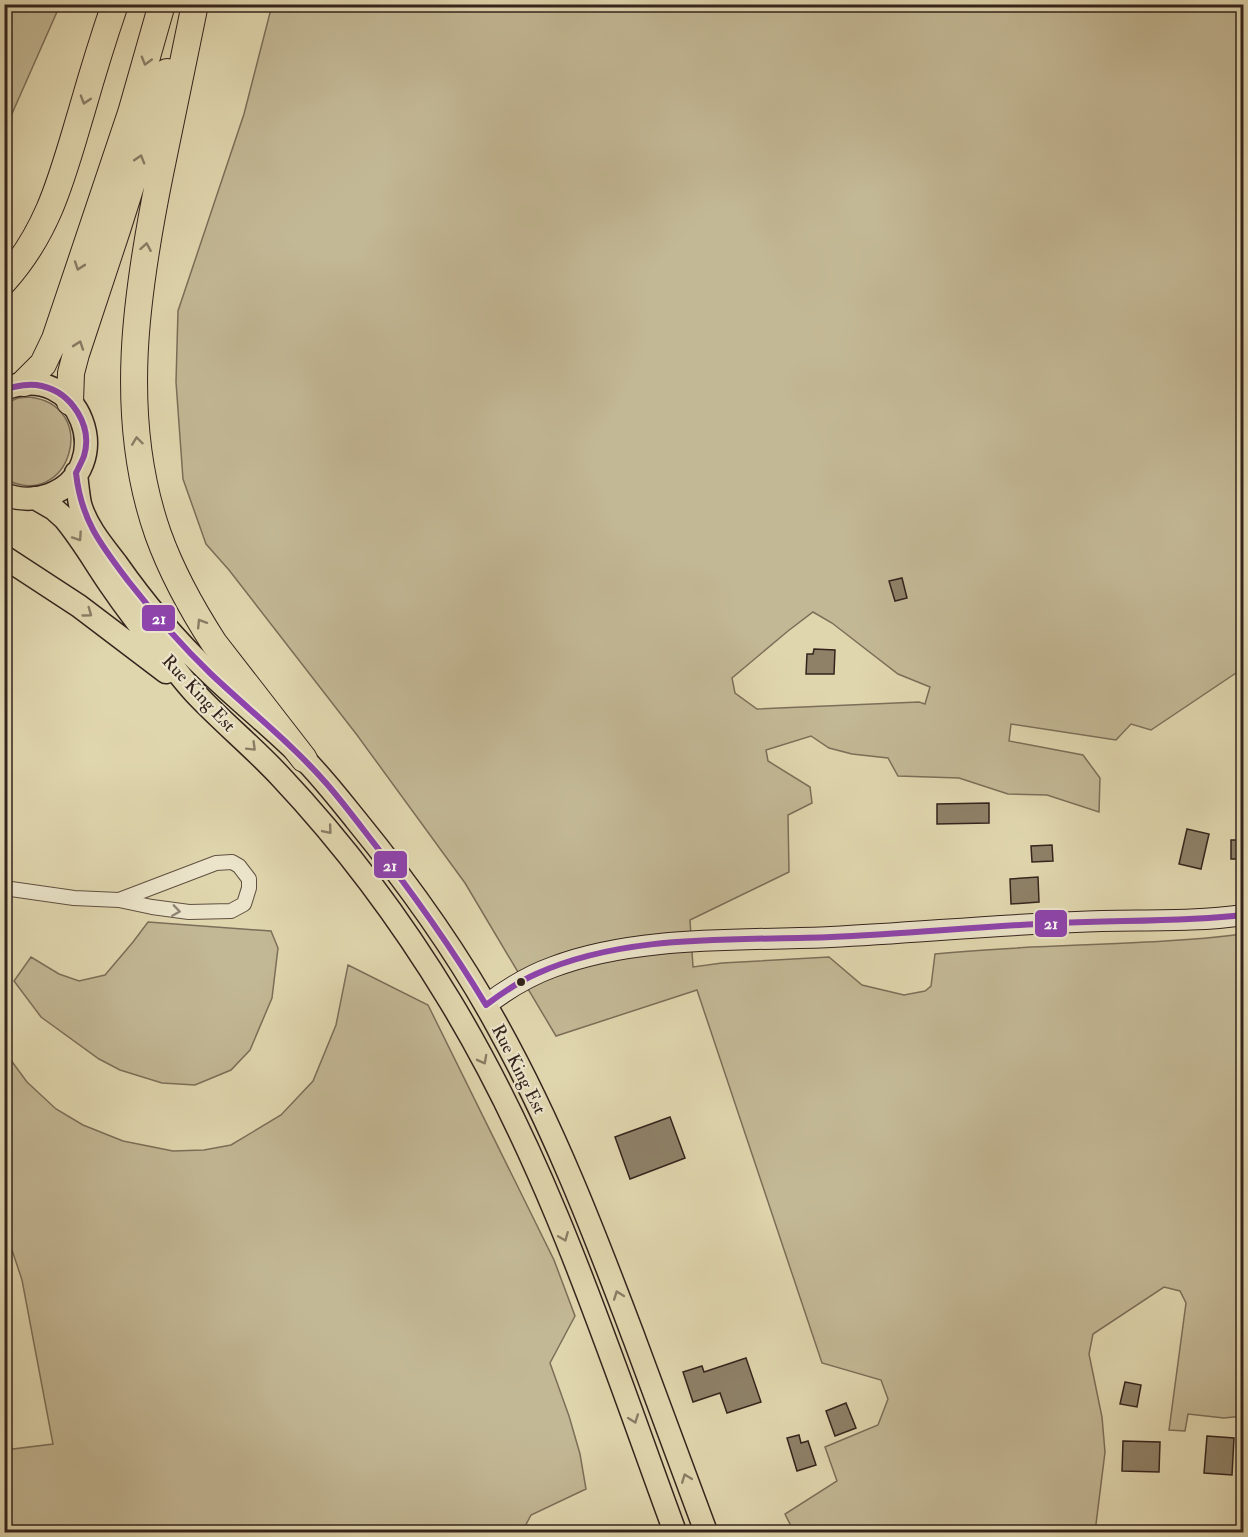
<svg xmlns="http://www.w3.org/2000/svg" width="1248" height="1537" font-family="'IM FELL Double Pica',serif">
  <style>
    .green { fill: #c3b895; stroke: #7c6e59; stroke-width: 1.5; fill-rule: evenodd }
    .building { fill: #8e8168; stroke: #35241d; stroke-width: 1.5 }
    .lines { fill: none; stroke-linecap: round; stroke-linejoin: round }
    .street-casing { stroke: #605041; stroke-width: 16 }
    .secondary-casing { stroke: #35241d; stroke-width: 22 }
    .primary-casing { stroke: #35241d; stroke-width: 25 }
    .highway-casing { stroke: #35241d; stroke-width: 28 }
    .street { stroke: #ebe4ca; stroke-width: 14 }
    .secondary { stroke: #ebe4ca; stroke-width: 20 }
    .primary { stroke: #e0d6ae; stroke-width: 22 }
    .highway { stroke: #e0d6ae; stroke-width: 26 }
    .bus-1-casing { stroke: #ebe4ca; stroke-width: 10 }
    .bus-1 { stroke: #8e44ad; stroke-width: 6 }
    .oneway { stroke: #8a7d66 }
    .oneway2 { stroke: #908474 }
    .bus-dot { fill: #35241d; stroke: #ebe4ca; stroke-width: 2 }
    .labels { text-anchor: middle; stroke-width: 4.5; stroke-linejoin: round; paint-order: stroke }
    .street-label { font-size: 18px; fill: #35241d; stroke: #ebe4ca }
    .line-badge { stroke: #ebe4ca; stroke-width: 2 }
    .badge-label { font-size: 16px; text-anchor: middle; font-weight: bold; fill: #fff }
  </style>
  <rect width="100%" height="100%" fill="#e0d6ae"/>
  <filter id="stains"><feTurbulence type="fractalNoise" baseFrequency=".00333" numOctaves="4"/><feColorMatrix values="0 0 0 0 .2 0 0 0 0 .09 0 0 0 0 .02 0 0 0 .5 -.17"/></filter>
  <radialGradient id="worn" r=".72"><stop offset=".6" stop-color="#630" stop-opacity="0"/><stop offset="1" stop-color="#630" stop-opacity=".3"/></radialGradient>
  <!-- green -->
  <path class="green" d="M 4,5 L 60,5 L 11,116 L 5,115 Z
    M 272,5 L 1243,5 L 1243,665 L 1236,673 L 1151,730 L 1131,724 L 1116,740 L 1011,724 L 1009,741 L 1083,755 L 1100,778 L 1099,812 L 1047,795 L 1008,794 L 959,778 L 898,776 L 888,758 L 852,754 L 829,748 L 811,736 L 766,750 L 768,761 L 810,787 L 812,803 L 788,815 L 789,872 L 690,920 L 693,967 L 722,963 L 829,957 L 862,985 L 904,995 L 925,991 L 931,986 L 935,954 C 1037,943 1141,947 1243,934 L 1243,1416 L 1224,1418 L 1188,1414 L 1185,1431 L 1169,1430 L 1186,1303 L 1180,1291 L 1164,1287 L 1093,1334 L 1089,1354 L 1102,1417 L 1105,1452 L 1095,1532 L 794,1532 L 785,1514 L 837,1481 L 825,1447 L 878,1425 L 888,1399 L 881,1380 L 822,1363 L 697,990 L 556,1036 L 465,883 L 357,735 L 229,570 L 206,544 L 183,479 L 176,382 L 178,311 L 244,114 ZM 813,612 L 832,623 L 898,674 L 930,687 L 925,704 L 919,702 L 757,709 L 735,693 L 732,678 L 788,631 Z
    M 29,397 C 102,405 70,513 5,479 L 4,404 L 18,398 Z
    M 148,922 L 271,931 L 278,948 L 272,998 L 250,1050 L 231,1070 L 195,1085 L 162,1083 L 120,1070 L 99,1059 L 41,1017 L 14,981 L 31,957 L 59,974 L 79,981 L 105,975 L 133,942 Z
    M 348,965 L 428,1005 L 554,1260 L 575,1316 L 550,1363 L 569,1416 L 580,1454 L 586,1489 L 531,1515 L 522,1532 L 5,1532 L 5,1450 L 53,1444 L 22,1280 L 9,1241 L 5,1236 L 5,1052 L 27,1082 L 56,1109 L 83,1125 L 123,1141 L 173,1151 L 204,1150 L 231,1145 L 281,1115 L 313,1081 L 336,1025 Z"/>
  <!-- building -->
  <path class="building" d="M 902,578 L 907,598 L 895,601 L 889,581 Z
    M 814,649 L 835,650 L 834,674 L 806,674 L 807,654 L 813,654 Z
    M 989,803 L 989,823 L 937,824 L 937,804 Z
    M 1187,829 L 1209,834 L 1201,869 L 1179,864 Z
    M 1231,840 L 1244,840 L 1244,859 L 1231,859 Z
    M 1052,845 L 1053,861 L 1032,862 L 1031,846 Z
    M 1038,877 L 1039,902 L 1011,904 L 1010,879 Z
    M 670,1117 L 685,1158 L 630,1179 L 615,1137 Z
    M 746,1358 L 761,1402 L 727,1413 L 720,1393 L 693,1402 L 683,1372 L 702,1366 L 704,1372 Z
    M 1125,1382 L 1141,1385 L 1137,1407 L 1120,1404 Z
    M 846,1403 L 856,1428 L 835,1436 L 826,1411 Z
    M 799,1435 L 801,1443 L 808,1441 L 816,1465 L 797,1471 L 787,1438 Z
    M 1207,1436 L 1234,1438 L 1232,1475 L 1204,1473 Z
    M 1123,1441 L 1160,1442 L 1159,1472 L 1122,1471 Z"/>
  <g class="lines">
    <!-- street casing -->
    <g class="street-casing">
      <path id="street" d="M 4,888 L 74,898 L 119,900 L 152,907 L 189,912 L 231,911 L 244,904 L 249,888 L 249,879 L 239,866 L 232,862 L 216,863 L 119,900"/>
    </g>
    <!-- secondary casing -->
    <g class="secondary-casing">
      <path id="secondary" d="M 486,1005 C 507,989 528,976 553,967 C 637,935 742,941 831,937 C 913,933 994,925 1076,922 C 1132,919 1188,923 1244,915"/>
    </g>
    <!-- primary casing -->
    <g class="primary-casing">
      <path id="primary" d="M 4,389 C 81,358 119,469 49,495 C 35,500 19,500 4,494
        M 76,473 C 77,483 78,494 80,504 C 86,526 103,546 116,563 C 144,603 175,640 210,673 C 240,702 273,728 303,758 C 322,777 339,799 356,820 C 409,885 458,953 498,1027 C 553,1126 594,1232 634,1338 C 658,1403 682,1468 706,1532
        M 35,498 L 54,509 L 64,518 C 81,538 94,561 109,583 C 128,611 149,638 171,664 C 178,673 186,683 194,692 C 221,721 253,747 280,776 C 345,845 401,920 450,1001 C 550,1166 609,1353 675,1532
        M 4,557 L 79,606 L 166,672"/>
    </g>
    <!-- highway casing -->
    <g class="highway-casing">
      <path id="highway" d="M 195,4 C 183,61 171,118 160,174 C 136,293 117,417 158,534 C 172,573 192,609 214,643 L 304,759
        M 4,281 C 50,230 63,173 82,110 C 92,75 103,39 115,4
        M 24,383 L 43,364 L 55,339 L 131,113 L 162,4
        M 70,402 L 71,373 L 76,354 L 117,230 L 167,72"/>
    </g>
    <!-- street -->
    <use href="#street" class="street"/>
    <!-- secondary -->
    <use href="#secondary" class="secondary"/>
    <!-- primary -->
    <use href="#primary" class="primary"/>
    <!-- highway -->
    <use href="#highway" class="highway"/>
    <!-- bus-1 casing -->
    <g class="bus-1-casing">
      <path id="bus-1" d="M 4,389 C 17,386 29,383 42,386 C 72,393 93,426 84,456 C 82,461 79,467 76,473
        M 76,473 C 81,520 101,545 129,582 C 154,614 181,645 211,674 C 249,710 291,743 326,783 C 340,799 353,816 366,833 C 409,888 450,945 486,1005
        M 486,1005 C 502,993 518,982 536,974 C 626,933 735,941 831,937 C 907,934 982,926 1058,923 C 1120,920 1182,922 1244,915"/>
    </g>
    <!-- bus-1 -->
    <use href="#bus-1" class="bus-1"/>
  </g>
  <!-- one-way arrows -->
  <defs><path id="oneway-chevron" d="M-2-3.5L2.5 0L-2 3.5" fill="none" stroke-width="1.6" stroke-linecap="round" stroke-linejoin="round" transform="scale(1.5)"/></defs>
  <g class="oneway">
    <use href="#oneway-chevron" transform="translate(146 61) rotate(106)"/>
    <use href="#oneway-chevron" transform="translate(85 100) rotate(107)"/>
    <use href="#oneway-chevron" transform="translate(140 159) rotate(-73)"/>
    <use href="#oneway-chevron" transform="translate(146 247) rotate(-80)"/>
    <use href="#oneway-chevron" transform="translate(79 266) rotate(109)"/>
    <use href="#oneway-chevron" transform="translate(79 345) rotate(-71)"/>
    <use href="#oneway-chevron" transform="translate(137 441) rotate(-97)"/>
    <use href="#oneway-chevron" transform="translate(78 537) rotate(56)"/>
    <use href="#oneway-chevron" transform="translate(88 613) rotate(36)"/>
    <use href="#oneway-chevron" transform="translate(201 623) rotate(-122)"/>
    <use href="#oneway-chevron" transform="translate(252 747) rotate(45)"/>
    <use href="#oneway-chevron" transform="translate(328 830) rotate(50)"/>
    <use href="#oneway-chevron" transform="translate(483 1060) rotate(62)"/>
    <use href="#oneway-chevron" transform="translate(564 1237) rotate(68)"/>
    <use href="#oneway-chevron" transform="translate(618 1295) rotate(-110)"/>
    <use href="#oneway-chevron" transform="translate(634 1419) rotate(70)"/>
    <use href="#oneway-chevron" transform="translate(686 1478) rotate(-111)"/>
  </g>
  <use class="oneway2" href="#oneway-chevron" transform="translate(176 911) rotate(8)"/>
  <!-- markers -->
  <circle class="bus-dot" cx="521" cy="982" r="5"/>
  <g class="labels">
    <!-- street labels -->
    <g class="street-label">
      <text transform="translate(199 693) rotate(47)" y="6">Rue King Est</text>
      <text transform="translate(519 1069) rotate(63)" y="6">Rue King Est</text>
    </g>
  </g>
  <g class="line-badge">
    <rect x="141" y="604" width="35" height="28" rx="6" fill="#8e44ad"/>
    <rect x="373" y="850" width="35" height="29" rx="6" fill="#8e44ad"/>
    <rect x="1034" y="909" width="34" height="29" rx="6" fill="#8e44ad"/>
  </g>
  <g class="badge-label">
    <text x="159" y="624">21</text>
    <text x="390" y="871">21</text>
    <text x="1051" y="929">21</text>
  </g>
  <!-- margin -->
  <rect width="1248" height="1537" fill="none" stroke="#e0d6ae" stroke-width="24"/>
  <rect x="6" y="6" width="1236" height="1525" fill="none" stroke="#35241d" stroke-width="3"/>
  <rect x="12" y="12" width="1224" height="1513" fill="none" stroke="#35241d" stroke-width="1.5"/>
  <rect width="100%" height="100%" filter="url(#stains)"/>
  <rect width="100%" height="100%" fill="url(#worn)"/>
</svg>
